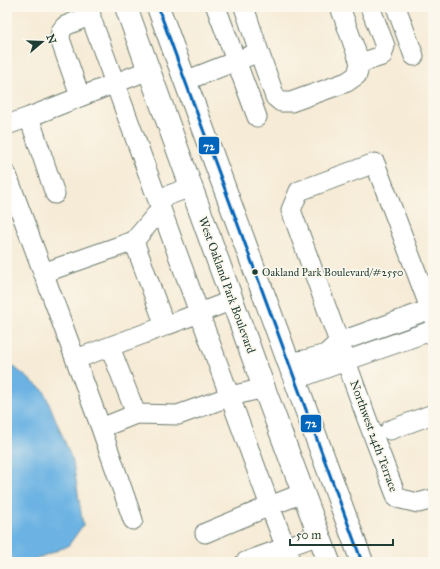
<svg xmlns="http://www.w3.org/2000/svg" width="440" height="569" font-family="'IM FELL Great Primer',serif">
  <style>
    .water { fill: #6cb3e3; stroke: #46788c }
    .lines { fill: none; stroke-linecap: round; stroke-linejoin: round }
    .minor-casing { stroke: #6a7a6d; stroke-width: 21 }
    .major-casing { stroke: #6a7a6d; stroke-width: 24 }
    .minor { stroke: #fff; stroke-width: 19 }
    .major { stroke: #fff; stroke-width: 22 }
    .bus-1-casing { stroke: #fbf7ec; stroke-width: 6 }
    .bus-1 { stroke: #0065bd; stroke-width: 3 }
    .bus-dot { fill: #1f3d34; stroke: #fbf7ec; stroke-width: 1.5 }
    .labels { text-anchor: middle; stroke-width: 3.5; stroke-linejoin: round; paint-order: stroke }
    .bus-label { font-size: 11px; fill: #1f3d34; stroke: #fbf7ec; text-anchor: start }
    .street-label { font-size: 12px; fill: #1f3d34; stroke: #fbf7ec }
    .line-badge { stroke: #fbf7ec; stroke-width: 1.5 }
    .badge-label { font-size: 11px; text-anchor: middle; font-weight: bold; fill: #fff }
  </style>
  <rect width="100%" height="100%" fill="#fbf7ec"/>
  <filter id="ink" filterUnits="userSpaceOnUse"><feTurbulence type="fractalNoise" baseFrequency=".025" numOctaves="2"/><feDisplacementMap in="SourceGraphic" scale="8" xChannelSelector="R" yChannelSelector="G"/><feConvolveMatrix kernelMatrix="1 2 1 2 8 2 1 2 1" color-interpolation-filters="sRGB"/></filter>
  <filter id="wash" filterUnits="userSpaceOnUse"><feTurbulence type="fractalNoise" baseFrequency=".012" numOctaves="4" result="noise"/><feDisplacementMap in="SourceGraphic" scale="16" xChannelSelector="R" yChannelSelector="G"/><feGaussianBlur stdDeviation="0.9" result="paint"/><feColorMatrix in="noise" values="0 0 0 0 0 0 0 0 0 0 0 0 0 0 0 0 0 1.4 0 .05"/><feComposite in="paint" operator="in"/></filter>
  <g filter="url(#wash)">
    <rect width="100%" height="100%" fill="#f6ebd6"/>
    <!-- water -->
    <path class="water" d="M 7,366 L 14,367 L 44,391 L 73,462 L 83,525 L 68,546 L 28,562 L 7,562 Z"/>
  </g>
  <g filter="url(#ink)">
    <g class="lines">
      <!-- minor casing -->
      <g class="minor-casing">
        <path id="minor" d="M 87,7 L 270,506 L 205,533
          M 216,7 L 257,117
          M 244,7 L 259,52
          M 396,7 L 414,56
          M 360,63 L 382,56 L 385,46 L 370,7
          M 185,81 L 259,52 L 275,97 L 281,102 L 291,102 L 347,82 L 357,75 L 360,63 L 340,7
          M 80,96 L 60,39 L 61,31 L 65,26 L 91,15
          M 29,117 L 149,70
          M 7,125 L 29,117 L 55,194
          M 7,175 L 101,428 L 133,520
          M 158,199 L 191,187
          M 161,209 L 134,241 L 165,326 L 233,300
          M 43,273 L 134,241
          M 433,316 L 375,163 L 299,191 L 291,210 L 367,419 L 397,498 L 418,503 L 433,499
          M 110,347 L 136,414
          M 76,359 L 165,326
          M 289,362 L 305,360 L 326,354 L 339,342 L 431,309
          M 295,380 C 340,362 387,347 433,330
          M 101,428 L 136,414 L 178,415 L 231,396 L 264,388
          M 390,430 L 433,414
          M 245,562 L 319,535
          M 291,562 L 270,506 L 303,493"/>
      </g>
      <!-- major casing -->
      <g class="major-casing">
        <path id="major" d="M 126,7 L 264,388 L 329,562
          M 158,7 L 362,562"/>
      </g>
      <!-- minor -->
      <use href="#minor" class="minor"/>
      <!-- major -->
      <use href="#major" class="major"/>
      <!-- bus-1 casing -->
      <g class="bus-1-casing">
        <path id="bus-1" d="M 158,7 L 362,562"/>
      </g>
      <!-- bus-1 -->
      <use href="#bus-1" class="bus-1"/>
    </g>
  </g>
  <!-- markers -->
  <circle class="bus-dot" cx="255" cy="272" r="3.5"/>
  <g class="labels">
    <!-- bus labels -->
    <g class="bus-label">
      <text x="262" y="276">Oakland Park Boulevard/#2550</text>
    </g>
    <!-- street labels -->
    <g class="street-label">
      <text transform="translate(227 285) rotate(70)" y="4">West Oakland Park Boulevard</text>
      <text transform="translate(374 436) rotate(70)" y="4">Northwest 24th Terrace</text>
    </g>
  </g>
  <g class="line-badge">
    <rect x="198" y="136" width="22" height="19" rx="4" fill="#0065bd"/>
    <rect x="300" y="414" width="22" height="19" rx="4" fill="#0065bd"/>
  </g>
  <g class="badge-label">
    <text x="209" y="150">72</text>
    <text x="311" y="427">72</text>
  </g>
  <!-- margin -->
  <rect width="440" height="569" fill="none" stroke="#fbf7ec" stroke-width="24"/>
  <!-- north arrow -->
  <g transform="translate(42 42) rotate(71)" stroke="#fbf7ec" stroke-width="3" paint-order="stroke">
  <path d="M0-3L7 15L0 10L-7 15Z" fill="#1f3d34"/>
  <text y="-6" font-size="11" font-weight="bold" text-anchor="middle" fill="#1f3d34">N</text>
  </g>
  <!-- scale -->
  <path d="M290 539v6h103v-6" fill="none" stroke="#1f3d34" stroke-width="2"/>
  <text x="296" y="539" font-size="12" fill="#1f3d34" stroke="#fbf7ec" stroke-width="3" paint-order="stroke">50 m</text>
</svg>
